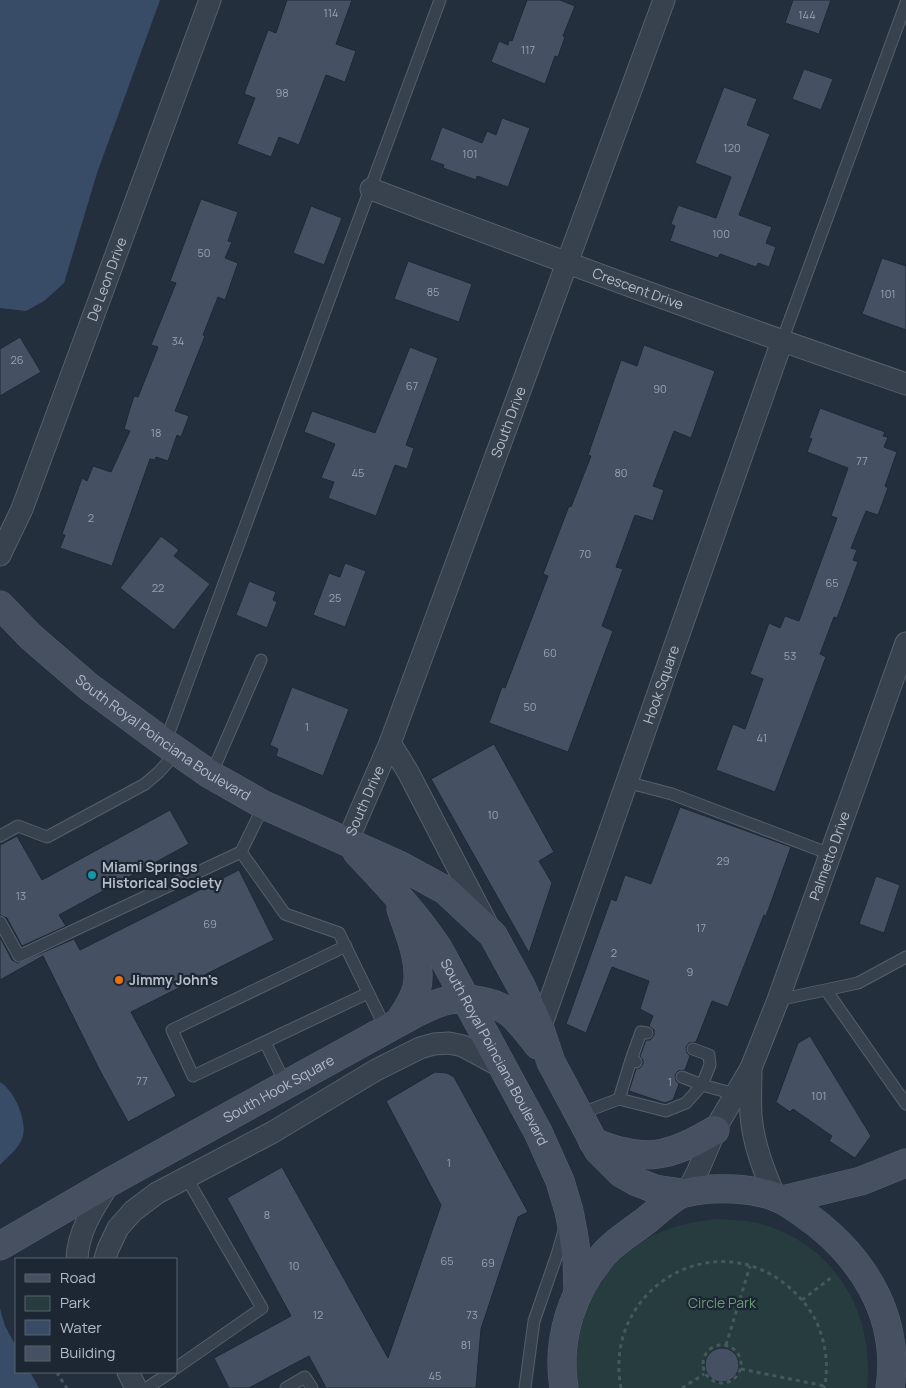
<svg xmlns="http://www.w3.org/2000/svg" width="906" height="1388" font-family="Manrope,sans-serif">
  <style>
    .green { fill: #263c3f }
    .water { fill: #394c67 }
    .building { fill: #455162; stroke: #1f2835 }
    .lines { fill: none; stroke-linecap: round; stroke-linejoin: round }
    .lane-casing { stroke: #565f6c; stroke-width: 13 }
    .street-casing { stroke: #565f6c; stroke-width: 23 }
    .secondary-casing { stroke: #565f6c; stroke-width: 29 }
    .path { stroke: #44595c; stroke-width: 3; stroke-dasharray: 4 4; stroke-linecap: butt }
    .lane { stroke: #38414e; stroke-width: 11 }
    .street { stroke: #38414e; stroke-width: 21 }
    .secondary { stroke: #465061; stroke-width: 28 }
    .culture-dot { fill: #0f9aa8; stroke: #1d2633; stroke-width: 2 }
    .food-dot { fill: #e8710a; stroke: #1d2633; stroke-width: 2 }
    .labels { text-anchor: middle; stroke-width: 4.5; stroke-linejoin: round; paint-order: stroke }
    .number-label { font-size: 11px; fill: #98a1af }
    .street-label { font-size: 14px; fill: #b4bcc9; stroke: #1d2633 }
    .poi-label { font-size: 14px; font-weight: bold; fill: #b4bcc9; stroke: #1d2633; text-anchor: start }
    .park-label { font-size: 14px; fill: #6b9a76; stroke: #1d2633 }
  </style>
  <rect width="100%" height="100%" fill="#242f3e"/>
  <!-- green -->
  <path class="green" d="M 716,1219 C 732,1220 749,1220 765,1225 C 837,1248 875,1315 867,1388 L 577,1388 C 565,1331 598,1267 647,1239 C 669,1226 692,1222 716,1219 Z"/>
  <!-- water -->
  <path class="water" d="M 0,0 L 160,0 L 97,173 L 64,283 L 44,301 L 26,311 L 0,308 Z
    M 0,1082 C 15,1091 30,1125 21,1141 C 17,1150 6,1158 0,1165 Z
    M 0,1309 L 5,1326 L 16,1346 L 16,1372 L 30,1372 L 39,1388 L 0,1388 Z"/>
  <!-- building -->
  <path class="building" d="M 287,0 L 352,0 L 336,44 L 356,51 L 345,82 L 326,75 L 299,145 L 279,137 L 271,157 L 237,144 L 255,98 L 244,94 L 268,30 L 276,33 Z
    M 527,0 L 560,0 L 575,6 L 563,36 L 565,37 L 558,57 L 555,56 L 545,84 L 491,62 L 499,41 L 508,45 L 509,40 L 512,41 Z
    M 793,0 L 831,0 L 819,34 L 785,23 Z
    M 804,69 L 833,79 L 821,110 L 792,99 Z
    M 724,87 L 757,99 L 747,125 L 770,134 L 739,215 L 772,227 L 766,243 L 776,247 L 769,267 L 758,263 L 756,267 L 720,254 L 718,258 L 670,241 L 675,226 L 671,224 L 678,205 L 716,218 L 731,177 L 695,163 Z
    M 502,118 L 530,128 L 508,187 L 477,176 L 476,180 L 443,168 L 444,165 L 430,160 L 442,127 L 482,143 L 487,131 L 496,135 Z
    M 201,199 L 238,212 L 228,241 L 232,242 L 225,258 L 238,263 L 225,300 L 218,297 L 203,335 L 205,336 L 175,411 L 189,416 L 181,437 L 177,435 L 168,461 L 156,457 L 155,460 L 150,459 L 112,566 L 60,548 L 65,535 L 62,534 L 82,478 L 87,481 L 93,466 L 111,472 L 130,431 L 124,429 L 129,412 L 134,396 L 138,397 L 158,347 L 151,345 L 176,283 L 170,281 Z
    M 311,206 L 342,218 L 324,265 L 293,253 Z
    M 882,258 L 906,266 L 906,330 L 862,314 Z
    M 408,261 L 472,284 L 459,322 L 394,299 Z
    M 20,337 L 41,372 L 0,396 L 0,349 Z
    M 644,345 L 715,371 L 691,438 L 674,431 L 653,486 L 664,490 L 653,521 L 635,515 L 616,567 L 623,569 L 602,626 L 613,631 L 568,752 L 489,723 L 502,687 L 505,688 L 548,576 L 543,574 L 569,506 L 571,507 L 591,456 L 588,455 L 621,360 L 637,366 Z
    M 410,347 L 438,358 L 406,445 L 414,448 L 407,469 L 395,465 L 376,516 L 328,498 L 334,482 L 321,478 L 335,444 L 304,432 L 312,411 L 375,433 Z
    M 820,408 L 885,432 L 883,436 L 888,437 L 884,447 L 897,452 L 885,486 L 888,488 L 878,515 L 866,511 L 851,548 L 857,550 L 853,560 L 858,562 L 837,618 L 834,617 L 820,654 L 826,657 L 775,792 L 716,770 L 733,724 L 745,729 L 763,679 L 750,674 L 769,623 L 780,628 L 785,616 L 799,621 L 837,518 L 831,516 L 848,468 L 807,452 L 812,439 L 809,438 Z
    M 161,536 L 179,550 L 174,556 L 210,584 L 174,630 L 120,588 Z
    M 345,563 L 366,571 L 345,627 L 313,615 L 329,573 L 340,577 Z
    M 249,581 L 276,592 L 273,600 L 277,602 L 267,628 L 236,615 Z
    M 292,687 L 349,709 L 323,776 L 276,756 L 278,749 L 270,745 Z
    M 494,744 L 554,852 L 539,861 L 552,883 L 529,953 L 431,779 Z
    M 680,807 L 791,847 L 766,916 L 764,915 L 728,1007 L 712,1001 L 696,1042 L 689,1043 L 686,1047 L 687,1053 L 690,1056 L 685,1070 L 678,1071 L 675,1075 L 676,1081 L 679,1084 L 673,1100 L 665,1103 L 629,1091 L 636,1069 L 640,1068 L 643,1064 L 643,1060 L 640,1056 L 646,1040 L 650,1040 L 654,1035 L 654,1030 L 649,1026 L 653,1016 L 640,1009 L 649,981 L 612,967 L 586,1033 L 566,1024 L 611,899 L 616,901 L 625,875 L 651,884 Z
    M 170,810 L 189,844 L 59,915 L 66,926 L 22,946 L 7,918 L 0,915 L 0,845 L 17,836 L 42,880 Z
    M 239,870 L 274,940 L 131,1012 L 176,1096 L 128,1122 L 99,1069 L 43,956 L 0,980 L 0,937 L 12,960 L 18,963 L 74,939 L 80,950 Z
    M 876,876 L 900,885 L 884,933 L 859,924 Z
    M 810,1036 L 871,1136 L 855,1158 L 829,1141 L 832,1136 L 793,1109 L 790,1112 L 776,1102 L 798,1043 Z
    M 435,1072 L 447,1073 L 454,1077 L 528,1212 L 518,1217 L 481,1329 L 476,1388 L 326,1388 L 309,1356 L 249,1388 L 229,1388 L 214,1358 L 291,1316 L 227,1198 L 282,1167 L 388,1358 L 441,1205 L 386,1101 Z
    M705 1365a17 17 0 1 1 34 0a17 17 0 1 1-34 0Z"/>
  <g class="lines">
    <!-- lane casing -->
    <g class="lane-casing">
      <path id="lane" d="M 782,341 L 906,3
        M 165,743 L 440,0
        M 211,775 L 261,660
        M 626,782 L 672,794 L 830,854
        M 0,836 L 18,826 L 47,837 L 145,784 L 159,772 L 177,752
        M 241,852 L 285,914 L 339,933 L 386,1029
        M 0,922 L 19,956 L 241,852 L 264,805
        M 346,946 L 172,1030 L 193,1076 L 368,993
        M 826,990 L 906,1104
        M 778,1000 L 858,983 L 906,957
        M 265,1042 L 286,1085
        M 631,1060 L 641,1032 L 647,1033
        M 682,1077 L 702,1085 L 710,1065 L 709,1055 L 693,1049
        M 619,1099 L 631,1060 L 636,1062
        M 579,1114 L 619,1099 L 666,1111 L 686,1103 L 702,1085 L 735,1094
        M 176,1368 L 262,1308 L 186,1177
        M 147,1388 L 171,1372
        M 286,1388 L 305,1377 L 312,1388
        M 525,1388 L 534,1321 L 557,1255 L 565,1227"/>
    </g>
    <!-- street casing -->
    <g class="street-casing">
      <g id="street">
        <path id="s1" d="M 371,189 C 549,257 726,322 906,384"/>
        <path id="s2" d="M 0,555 L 22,509 L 210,0"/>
        <path d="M 390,743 L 408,772 L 487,924"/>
        <path id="s3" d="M 347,842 L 390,743 L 664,0"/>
        <path id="s4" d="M 540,1029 L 782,341"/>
        <path d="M 751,1068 C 751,1084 750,1099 751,1115 C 753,1143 764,1171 775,1197"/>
        <path id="s5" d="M 687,1192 L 697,1173 L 718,1124 L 751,1068 L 778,1000 L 906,643"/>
        <path d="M 77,1259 C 78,1230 95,1206 110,1182"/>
        <path d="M 105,1259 L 108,1249 L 118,1228 L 133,1211 L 157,1193 L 273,1132 L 376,1070 L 420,1048 L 434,1044 L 449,1043 L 463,1046 L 502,1067"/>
        <path d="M 128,1372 L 136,1388"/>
      </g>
    </g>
    <!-- secondary casing -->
    <g class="secondary-casing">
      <g id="secondary">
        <path id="s6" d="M 0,605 L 31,637 L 89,687 L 165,743 L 211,775 L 264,805 L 399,865 L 445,890 L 493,935 L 521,986 L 540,1029 L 551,1062 L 598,1150 L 621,1173 L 637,1182 L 655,1189 L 682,1193"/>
        <path id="s7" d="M 357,852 C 386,883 414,912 438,948 L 538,1132 L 560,1181 L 569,1211 L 573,1232 L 577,1258 L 578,1292"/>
        <path d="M 399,1022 C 406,1011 414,1000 417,987 C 422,961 409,933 401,909"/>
        <path d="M 593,1142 C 644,1163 669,1158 715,1130"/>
        <path d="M 782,1200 L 861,1181 L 906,1163"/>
        <path id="s8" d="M 0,1246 L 110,1182 L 414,1014 C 425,1009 437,1002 450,1000 C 469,997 494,1001 510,1013 C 521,1022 529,1034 538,1045"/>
        <path d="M 564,1388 C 556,1339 572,1289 606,1252 C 618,1239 634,1230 648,1219 C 657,1212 674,1195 685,1193 C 711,1186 757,1187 782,1200 C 788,1203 795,1208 801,1212 C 860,1252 901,1314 890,1388"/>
      </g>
    </g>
    <!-- path -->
    <path class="path" d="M 802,1300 L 832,1277
      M703 1364a19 19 0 1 1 38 0a19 19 0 1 1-38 0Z
      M 726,1345 L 750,1266
      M 741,1369 L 825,1386
      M 59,1372 L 58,1375 L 67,1388
      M 621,1388 C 602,1289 715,1222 790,1288 C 803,1300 813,1312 819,1328 C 826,1347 829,1368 824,1388
      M 682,1388 L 704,1374"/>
    <!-- lane -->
    <use href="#lane" class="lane"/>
    <!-- street -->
    <use href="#street" class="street"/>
    <!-- secondary -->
    <use href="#secondary" class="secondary"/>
  </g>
  <!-- markers -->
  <circle class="culture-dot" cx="92" cy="875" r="5"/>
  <circle class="food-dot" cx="119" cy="980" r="5"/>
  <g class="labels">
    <!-- number labels -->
    <g class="number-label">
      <text x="331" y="17">114</text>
      <text x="807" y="19">144</text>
      <text x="528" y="54">117</text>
      <text x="282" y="97">98</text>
      <text x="732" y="152">120</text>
      <text x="470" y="158">101</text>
      <text x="721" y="238">100</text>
      <text x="204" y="257">50</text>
      <text x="433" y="296">85</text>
      <text x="888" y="298">101</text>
      <text x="178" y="345">34</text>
      <text x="17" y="364">26</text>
      <text x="412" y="390">67</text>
      <text x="660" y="393">90</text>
      <text x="156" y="437">18</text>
      <text x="862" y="465">77</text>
      <text x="358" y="477">45</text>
      <text x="621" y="477">80</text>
      <text x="91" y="522">2</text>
      <text x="585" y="558">70</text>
      <text x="832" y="587">65</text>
      <text x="158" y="592">22</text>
      <text x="335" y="602">25</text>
      <text x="550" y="657">60</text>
      <text x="790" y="660">53</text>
      <text x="530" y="711">50</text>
      <text x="307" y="731">1</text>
      <text x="762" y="742">41</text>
      <text x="493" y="819">10</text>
      <text x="723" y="865">29</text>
      <text x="21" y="900">13</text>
      <text x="210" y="928">69</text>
      <text x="701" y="932">17</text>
      <text x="614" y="957">2</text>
      <text x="690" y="976">9</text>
      <text x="142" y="1085">77</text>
      <text x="670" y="1086">1</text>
      <text x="819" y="1100">101</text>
      <text x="449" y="1167">1</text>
      <text x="267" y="1219">8</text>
      <text x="447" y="1265">65</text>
      <text x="488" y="1267">69</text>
      <text x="294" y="1270">10</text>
      <text x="318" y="1319">12</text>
      <text x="472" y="1319">73</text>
      <text x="466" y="1349">81</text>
      <text x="435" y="1380">45</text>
    </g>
    <!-- street labels -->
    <g class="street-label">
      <text dy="5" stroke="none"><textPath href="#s2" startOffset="296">De Leon Drive</textPath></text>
      <text dy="5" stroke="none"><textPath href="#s1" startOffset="285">Crescent Drive</textPath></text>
      <text dy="5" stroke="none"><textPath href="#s3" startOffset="450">South Drive</textPath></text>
      <text dy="5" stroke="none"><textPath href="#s4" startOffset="365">Hook Square</textPath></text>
      <text dy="5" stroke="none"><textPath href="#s6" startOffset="211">South Royal Poinciana Boulevard</textPath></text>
      <text dy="5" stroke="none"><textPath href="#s3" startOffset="45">South Drive</textPath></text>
      <text dy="5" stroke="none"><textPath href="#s5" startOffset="366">Palmetto Drive</textPath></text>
      <text dy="5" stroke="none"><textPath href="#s7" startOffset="244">South Royal Poinciana Boulevard</textPath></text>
      <text dy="5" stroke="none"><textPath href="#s8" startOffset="320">South Hook Square</textPath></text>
    </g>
    <!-- poi labels -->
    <g class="poi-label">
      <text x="102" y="872">Miami Springs<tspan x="102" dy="16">Historical Society</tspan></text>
      <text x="129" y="985">Jimmy John's</text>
    </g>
    <!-- park labels -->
    <g class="park-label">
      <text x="722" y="1308">Circle Park</text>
    </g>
  </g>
  <!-- legend -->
  <rect x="15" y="1258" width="162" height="115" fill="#1d2633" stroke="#59626f"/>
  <rect x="25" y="1274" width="25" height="8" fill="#465061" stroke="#59626f"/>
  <text x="60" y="1283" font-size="15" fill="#b4bcc9">Road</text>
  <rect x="25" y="1296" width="25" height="15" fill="#263c3f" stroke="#59626f"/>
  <text x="60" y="1308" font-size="15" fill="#b4bcc9">Park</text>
  <rect x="25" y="1320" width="25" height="15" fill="#394c67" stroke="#59626f"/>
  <text x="60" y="1333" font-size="15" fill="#b4bcc9">Water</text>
  <rect x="25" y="1346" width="25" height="15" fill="#455162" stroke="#59626f"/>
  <text x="60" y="1358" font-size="15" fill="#b4bcc9">Building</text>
</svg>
